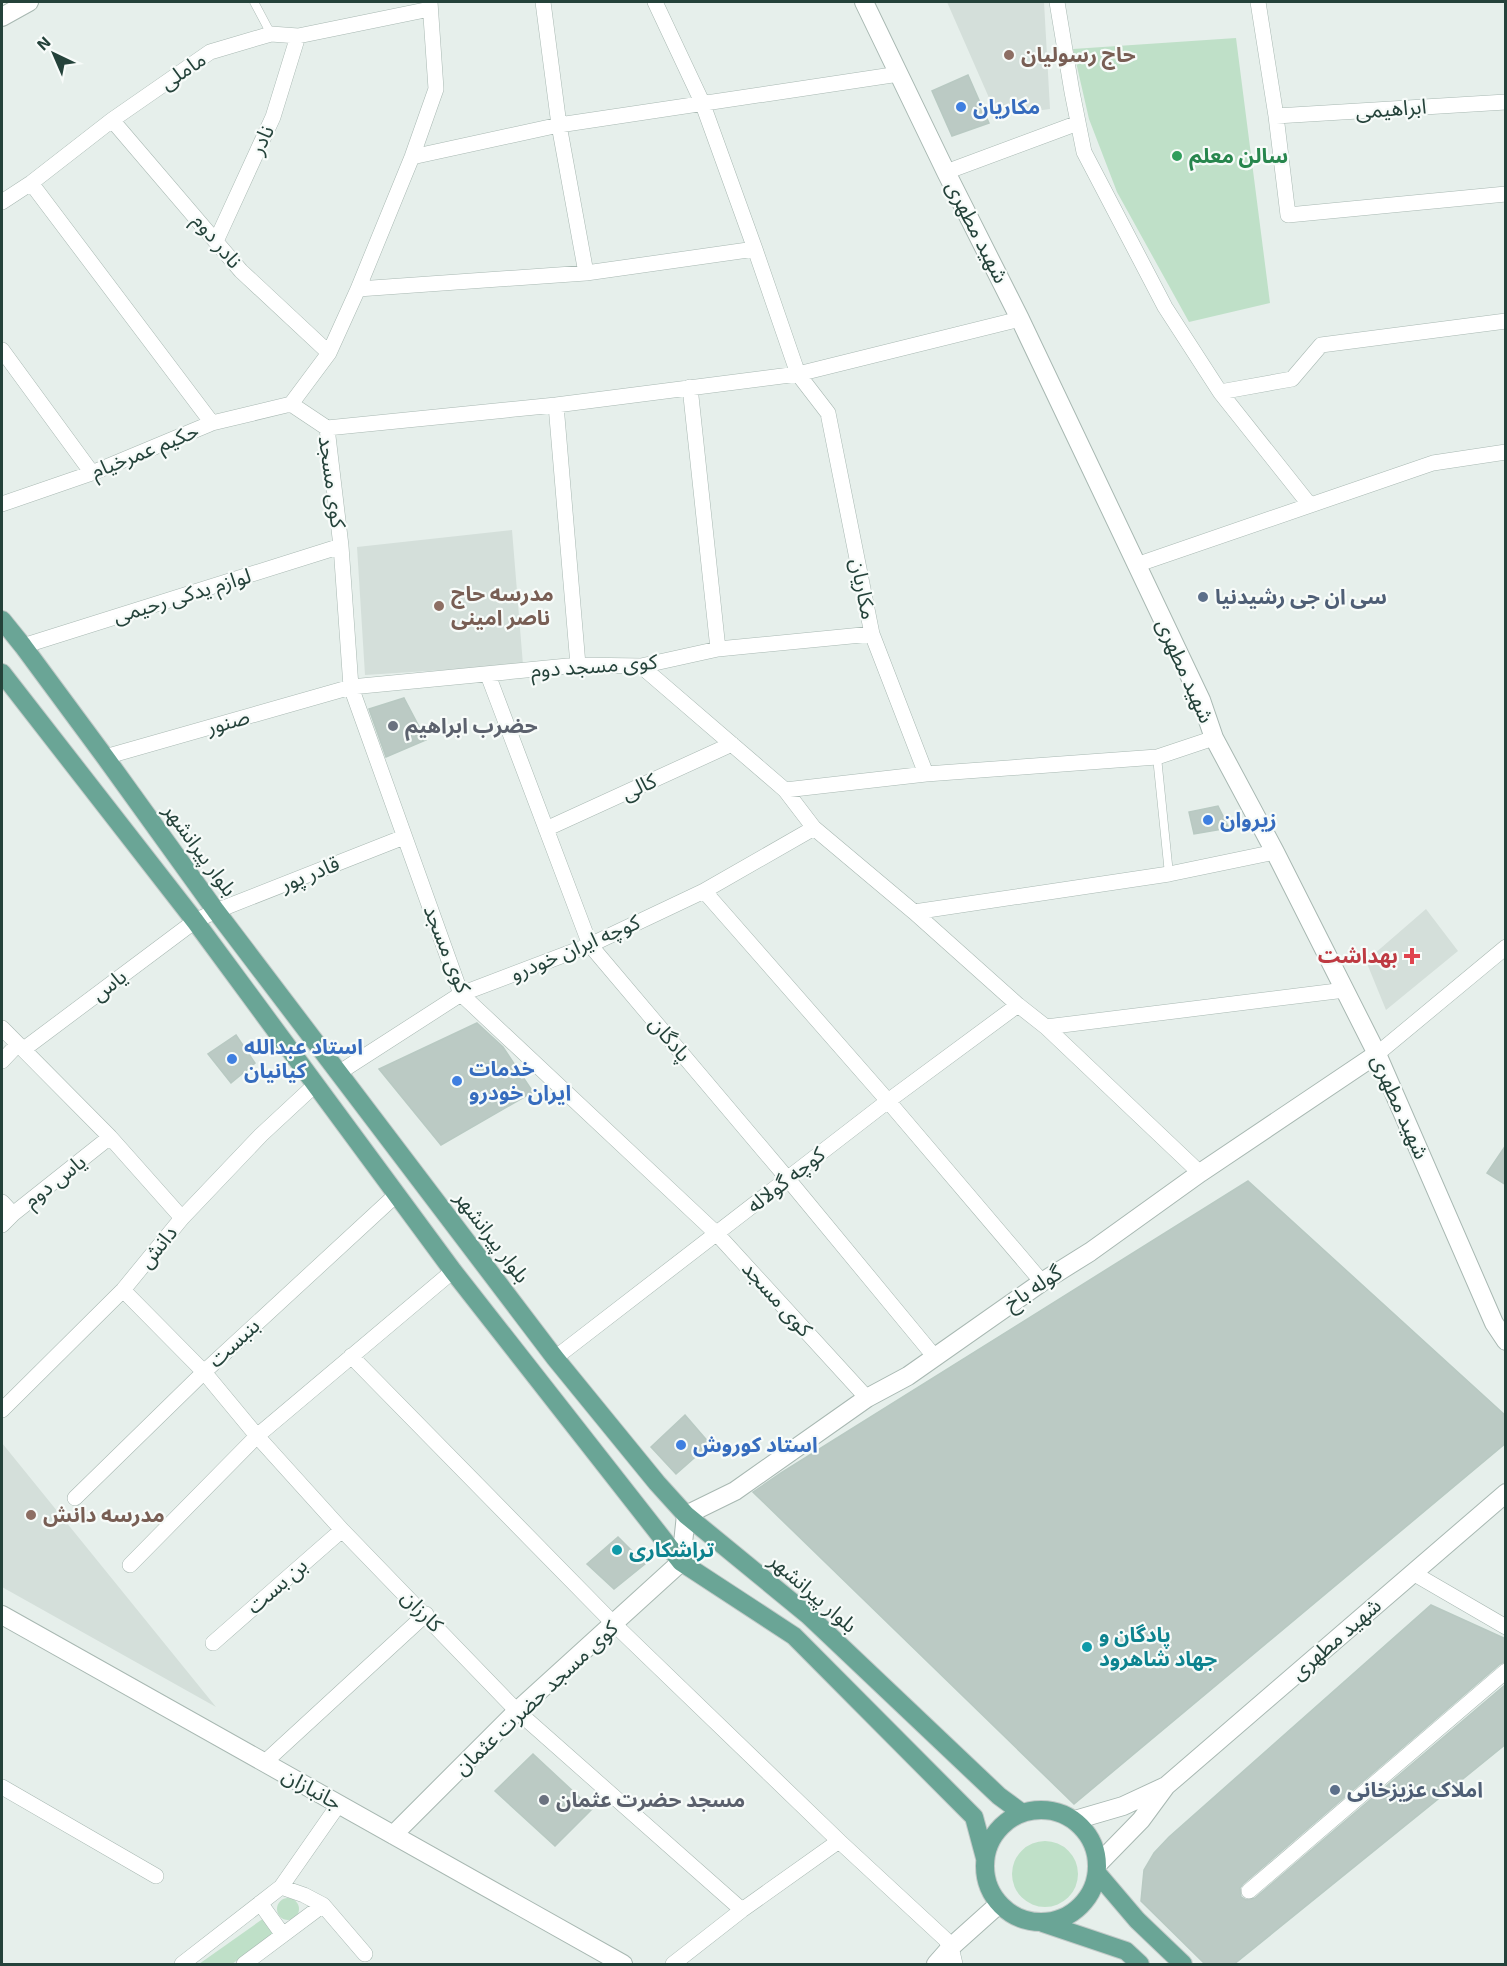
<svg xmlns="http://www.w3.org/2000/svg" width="1507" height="1966" font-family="'Exo 2','Noto Sans Arabic',sans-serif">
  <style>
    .built { fill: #d4dfda }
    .green { fill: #bfe0c8 }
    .building { fill: #bbcac4; stroke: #b8c9c2; stroke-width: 1.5 }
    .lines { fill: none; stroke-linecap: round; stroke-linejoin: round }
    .service-casing { stroke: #a8b8b2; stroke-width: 9 }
    .minor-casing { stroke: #a8b8b2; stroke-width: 16 }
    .tertiary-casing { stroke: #a8b8b2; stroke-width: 20 }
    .primary-casing { stroke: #c2cac8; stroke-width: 20 }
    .service { stroke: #fff; stroke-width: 8 }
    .minor { stroke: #fff; stroke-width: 15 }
    .tertiary { stroke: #fff; stroke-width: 18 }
    .primary { stroke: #6aa596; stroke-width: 18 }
    .education-dot { fill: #8d6e63; stroke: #f7fbf9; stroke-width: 2 }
    .shop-dot { fill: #3f7fe0; stroke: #f7fbf9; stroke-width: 2 }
    .leisure-dot { fill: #2e9e5b; stroke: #f7fbf9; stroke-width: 2 }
    .service-dot { fill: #5c6f8a; stroke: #f7fbf9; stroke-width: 2 }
    .worship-dot { fill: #6b7280; stroke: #f7fbf9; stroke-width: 2 }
    .health-dot { fill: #e0444e; stroke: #f7fbf9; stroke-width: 2 }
    .culture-dot { fill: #0f9aa8; stroke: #f7fbf9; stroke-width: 2 }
    .labels { text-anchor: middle; stroke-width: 4.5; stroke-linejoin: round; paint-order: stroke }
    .education-label { font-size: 21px; font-weight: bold; fill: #785e54; stroke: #f7fbf9; text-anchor: start }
    .street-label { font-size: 21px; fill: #24423a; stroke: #f7fbf9 }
    .shop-label { font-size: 21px; font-weight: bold; fill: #366cbe; stroke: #f7fbf9; text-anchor: start }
    .leisure-label { font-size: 21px; font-weight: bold; fill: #27864d; stroke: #f7fbf9; text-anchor: start }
    .service-label { font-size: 21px; font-weight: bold; fill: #4e5e75; stroke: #f7fbf9; text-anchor: start }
    .worship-label { font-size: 21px; font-weight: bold; fill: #5b616d; stroke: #f7fbf9; text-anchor: start }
    .health-label { font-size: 21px; font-weight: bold; fill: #be3a42; stroke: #f7fbf9; text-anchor: end }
    .culture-label { font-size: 21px; font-weight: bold; fill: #0d838f; stroke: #f7fbf9; text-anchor: start }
  </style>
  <rect width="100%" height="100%" fill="#e6efeb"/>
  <!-- built -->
  <path class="built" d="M 947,2 L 1044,2 L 1050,109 L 997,116 Z
    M 512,530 L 523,665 L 365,675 L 357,547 Z
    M 1426,909 L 1458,951 L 1386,1010 L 1366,961 Z
    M 2,1443 L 216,1707 L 2,1587 Z"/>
  <!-- green -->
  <path class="green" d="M 1236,38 L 1270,303 L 1189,322 L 1117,192 L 1089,119 L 1073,49 Z
    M1012 1874a33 33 0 1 1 66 0a33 33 0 1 1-66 0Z
    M277 1909a11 11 0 1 1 22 0a11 11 0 1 1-22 0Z
    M 264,1918 L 275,1933 L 232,1964 L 199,1964 Z"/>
  <!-- building -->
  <path class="building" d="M 968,75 L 989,123 L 952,136 L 932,91 Z
    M 404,698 L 426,740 L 386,757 L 369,709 Z
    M 1218,806 L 1229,828 L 1194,834 L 1189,812 Z
    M 477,1023 L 503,1047 L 533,1092 L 441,1145 L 379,1069 Z
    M 236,1035 L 255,1063 L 231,1083 L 208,1054 Z
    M 1506,1145 L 1506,1185 L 1487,1173 Z
    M 1248,1181 L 1506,1416 L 1506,1443 L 1074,1804 L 753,1492 L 781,1473 Z
    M 685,1415 L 710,1444 L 676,1474 L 651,1447 Z
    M 618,1537 L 645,1564 L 614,1589 L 587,1564 Z
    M 1431,1605 L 1506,1639 L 1506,1661 L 1500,1664 L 1243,1884 L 1240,1888 L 1241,1897 L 1246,1900 L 1255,1898 L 1506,1684 L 1506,1744 L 1233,1965 L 1206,1965 L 1141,1901 L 1144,1870 L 1154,1853 L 1169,1837 Z
    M 533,1754 L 592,1809 L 555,1846 L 495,1791 Z"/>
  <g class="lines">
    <!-- service casing -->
    <g class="service-casing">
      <path id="service" d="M 254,2 L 271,34
        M 1157,757 L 1169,874"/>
    </g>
    <!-- minor casing -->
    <g class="minor-casing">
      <path id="minor" d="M 543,2 L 559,125 L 586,273
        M 655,2 L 702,102 L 755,249 L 798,374 L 828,413 L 872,634 L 926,774
        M 1057,2 L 1072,92 L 1084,152 L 1165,307 L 1220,392 L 1309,504
        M 1258,2 L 1276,116 L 1288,215 L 1506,194
        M 1276,116 L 1506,102
        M 112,120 L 241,271 L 329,353
        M 412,157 L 559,125 L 899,74
        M 946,172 L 1078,123
        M 31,183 L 212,423
        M 2,202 L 31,183 L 112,120 L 210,52 L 271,34 L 298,36 L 430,9
        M 217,239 L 273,117 L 298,36
        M 358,289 L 586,273 L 755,249
        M 2,350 L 92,473
        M 690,387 L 718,649
        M 1220,392 L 1292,379 L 1321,345 L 1506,321
        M 291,404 L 327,428 L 341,546 L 351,687 L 461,994 L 717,1234 L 867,1398
        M 291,404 L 329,353 L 358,289 L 412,157 L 436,89 L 430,2
        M 556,405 L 578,665
        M 327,428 L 556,405 L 798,374 L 1020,319
        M 2,504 L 92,473 L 212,423 L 291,404
        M 1136,565 L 1433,463 L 1506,452
        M 23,646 L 341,546
        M 641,666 L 785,790 L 814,828 L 914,912 L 1018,1005 L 1046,1027 L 1200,1173
        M 488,675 L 590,945 L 787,1178 L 934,1356
        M 105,757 L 351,687 L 578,665 L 641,666 L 718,649 L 872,634
        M 785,790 L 926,774 L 1157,757 L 1214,738
        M 546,829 L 732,744
        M 704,891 L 888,1101 L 1042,1282
        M 914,912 L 1169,874 L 1275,852
        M 1046,1027 L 1345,990
        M 2,1028 L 110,1137 L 182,1218
        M 24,1049 L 195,921 L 216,911 L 404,837
        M 1377,1054 L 1506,947
        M 2,1061 L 18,1044
        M 340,1072 L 461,994 L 590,945 L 704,891 L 814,828
        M 2,1202 L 13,1214
        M 2,1225 L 13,1214 L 110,1137
        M 123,1290 L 204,1372 L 257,1436 L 342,1530 L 517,1711 L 742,1910
        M 351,1356 L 614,1624 L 839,1841
        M 555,1358 L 888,1101 L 1018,1005
        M 2,1410 L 123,1290 L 182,1218 L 261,1135 L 316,1084
        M 75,1498 L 204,1372 L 397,1194
        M 130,1565 L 257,1436 L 453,1271
        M 1413,1573 L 1506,1627
        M 213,1643 L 342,1530
        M 265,1762 L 426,1614
        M 2,1787 L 156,1876
        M 1249,1891 L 1506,1671
        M 260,1903 L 283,1935
        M 323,1905 L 365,1954
        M 182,1964 L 281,1887 L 339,1804
        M 244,1964 L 323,1905 L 304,1895 L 281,1887
        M 673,1964 L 742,1910 L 839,1841 L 945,1939 L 951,1947 L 955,1964"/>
    </g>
    <!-- tertiary casing -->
    <g class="tertiary-casing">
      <path id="tertiary" d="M 864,2 L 946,172 L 1020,319 L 1201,700 L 1214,738 L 1275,852 L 1377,1054 L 1494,1323 L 1506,1341
        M 2,17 L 29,2
        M 2,1615 L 623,1964
        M 1166,1786 L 1506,1493
        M 1075,1820 L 1123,1806 L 1166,1786 L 1141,1820 L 1099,1863
        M 393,1835 L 517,1711 L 681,1562 L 686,1515 L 735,1491 L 867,1398 L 908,1376 L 1042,1282 L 1090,1252 L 1200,1173 L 1377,1054
        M 936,1964 L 951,1947 L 999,1904"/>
    </g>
    <!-- primary casing -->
    <g class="primary-casing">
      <path id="primary" d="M 2,620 L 23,646 L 105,757 L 216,911 L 555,1358 L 657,1483 L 686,1515 L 808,1615 L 999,1796 L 1022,1813
        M 2,673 L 195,921 L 453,1271 L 681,1562 L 794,1636 L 974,1817 L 985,1858
        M985 1866a56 56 0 1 1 112 0a56 56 0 1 1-112 0Z
        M 1097,1873 L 1137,1920 L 1183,1964
        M 1043,1923 L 1126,1951 L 1140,1964"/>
    </g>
    <!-- service -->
    <use href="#service" class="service"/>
    <!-- minor -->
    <use href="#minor" class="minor"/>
    <!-- tertiary -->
    <use href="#tertiary" class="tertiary"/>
    <!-- primary -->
    <use href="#primary" class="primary"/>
  </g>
  <!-- markers -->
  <g class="education-dot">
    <circle cx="1009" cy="55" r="6"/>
    <circle cx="439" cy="606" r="6"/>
    <circle cx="31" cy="1515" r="6"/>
  </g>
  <g class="shop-dot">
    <circle cx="961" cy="107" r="6"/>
    <circle cx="1208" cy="820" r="6"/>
    <circle cx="232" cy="1059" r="6"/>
    <circle cx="457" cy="1081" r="6"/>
    <circle cx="681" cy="1445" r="6"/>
  </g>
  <circle class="leisure-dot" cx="1177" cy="156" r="6"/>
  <g class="service-dot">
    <circle cx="1203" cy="597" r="6"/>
    <circle cx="1335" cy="1790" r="6"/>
  </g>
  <g class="worship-dot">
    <circle cx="393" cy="726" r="6"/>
    <circle cx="544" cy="1800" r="6"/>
  </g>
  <path class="health-dot" d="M1409 947h6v6h6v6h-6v6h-6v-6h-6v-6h6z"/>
  <g class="culture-dot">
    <circle cx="617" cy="1550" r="6"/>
    <circle cx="1087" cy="1647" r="6"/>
  </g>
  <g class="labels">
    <!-- education labels -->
    <g class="education-label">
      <text x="1021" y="62">حاج رسولیان</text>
      <text x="451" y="601">مدرسه حاج<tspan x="451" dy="24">ناصر امینی</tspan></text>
      <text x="43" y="1522">مدرسه دانش</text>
    </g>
    <!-- street labels -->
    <g class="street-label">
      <text transform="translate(183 71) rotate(-34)" y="7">ماملی</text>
      <text transform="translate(1391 109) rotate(-4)" y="7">ابراهیمی</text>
      <text transform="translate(262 140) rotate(-65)" y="7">نادر</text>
      <text transform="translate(977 232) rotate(63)" y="7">شهید مطهری</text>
      <text transform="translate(217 241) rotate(50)" y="7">نادر دوم</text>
      <text transform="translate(145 451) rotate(-22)" y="7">حکیم عمرخیام</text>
      <text transform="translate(332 482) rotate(82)" y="7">کوی مسجد</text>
      <text transform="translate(863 589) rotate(79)" y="7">مکاریان</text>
      <text transform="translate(182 596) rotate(-17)" y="7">لوازم یدکی رحیمی</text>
      <text transform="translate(594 666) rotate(-4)" y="7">کوی مسجد دوم</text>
      <text transform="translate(1185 671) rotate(66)" y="7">شهید مطهری</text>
      <text transform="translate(228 722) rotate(-16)" y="7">صنور</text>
      <text transform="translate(639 787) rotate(-25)" y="7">کالی</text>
      <text transform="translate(200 850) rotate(54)" y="7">بلوار پیرانشهر</text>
      <text transform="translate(310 874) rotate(-22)" y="7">قادر پور</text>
      <text transform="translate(575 948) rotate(-23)" y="7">کوچه ایران خودرو</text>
      <text transform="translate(447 949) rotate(68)" y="7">کوی مسجد</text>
      <text transform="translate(109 985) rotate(-37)" y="7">یاس</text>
      <text transform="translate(670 1039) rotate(50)" y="7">پادگان</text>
      <text transform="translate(1400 1107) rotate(66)" y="7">شهید مطهری</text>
      <text transform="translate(786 1180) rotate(-38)" y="7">کوچه گولاله</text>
      <text transform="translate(55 1181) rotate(-38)" y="7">یاس دوم</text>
      <text transform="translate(492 1237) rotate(53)" y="7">بلوار پیرانشهر</text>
      <text transform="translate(158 1247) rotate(-51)" y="7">دانش</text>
      <text transform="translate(1033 1288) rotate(-33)" y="7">گوله باخ</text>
      <text transform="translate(777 1299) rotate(48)" y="7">کوی مسجد</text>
      <text transform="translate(234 1343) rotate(-43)" y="7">بنبست</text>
      <text transform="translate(277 1586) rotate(-41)" y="7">بن بست</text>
      <text transform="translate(813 1593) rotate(41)" y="7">بلوار پیرانشهر</text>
      <text transform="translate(422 1611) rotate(46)" y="7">کارزان</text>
      <text transform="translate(1336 1639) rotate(-41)" y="7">شهید مطهری</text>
      <text transform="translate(536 1698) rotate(-43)" y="7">کوی مسجد حضرت عثمان</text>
      <text transform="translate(312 1789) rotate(29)" y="7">جانبازان</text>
    </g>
    <!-- shop labels -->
    <g class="shop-label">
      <text x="973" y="114">مکاریان</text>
      <text x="1220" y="827">زیروان</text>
      <text x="244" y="1054">استاد عبدالله<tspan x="244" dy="24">کیانیان</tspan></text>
      <text x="469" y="1076">خدمات<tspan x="469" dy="24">ایران خودرو</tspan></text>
      <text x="693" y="1452">استاد کوروش</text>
    </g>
    <!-- leisure labels -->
    <g class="leisure-label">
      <text x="1189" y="163">سالن معلم</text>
    </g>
    <!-- service labels -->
    <g class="service-label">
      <text x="1215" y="604">سی ان جی رشیدنیا</text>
      <text x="1347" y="1797">املاک عزیزخانی</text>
    </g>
    <!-- worship labels -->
    <g class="worship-label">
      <text x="405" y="733">حضرب ابراهیم</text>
      <text x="556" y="1807">مسجد حضرت عثمان</text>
    </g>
    <!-- health labels -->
    <g class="health-label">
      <text x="1398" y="963">بهداشت</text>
    </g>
    <!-- culture labels -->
    <g class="culture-label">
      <text x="629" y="1557">تراشکاری</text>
      <text x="1099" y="1642">پادگان و<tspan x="1099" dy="24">جهاد شاهرود</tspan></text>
    </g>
  </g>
  <!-- border -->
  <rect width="1507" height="1966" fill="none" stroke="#24423a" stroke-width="6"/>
  <!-- north arrow -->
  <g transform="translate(54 54) rotate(316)" stroke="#f7fbf9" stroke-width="4.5" paint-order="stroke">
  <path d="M0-4.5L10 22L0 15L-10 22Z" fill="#24423a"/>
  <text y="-9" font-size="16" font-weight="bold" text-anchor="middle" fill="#24423a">N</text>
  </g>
</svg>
